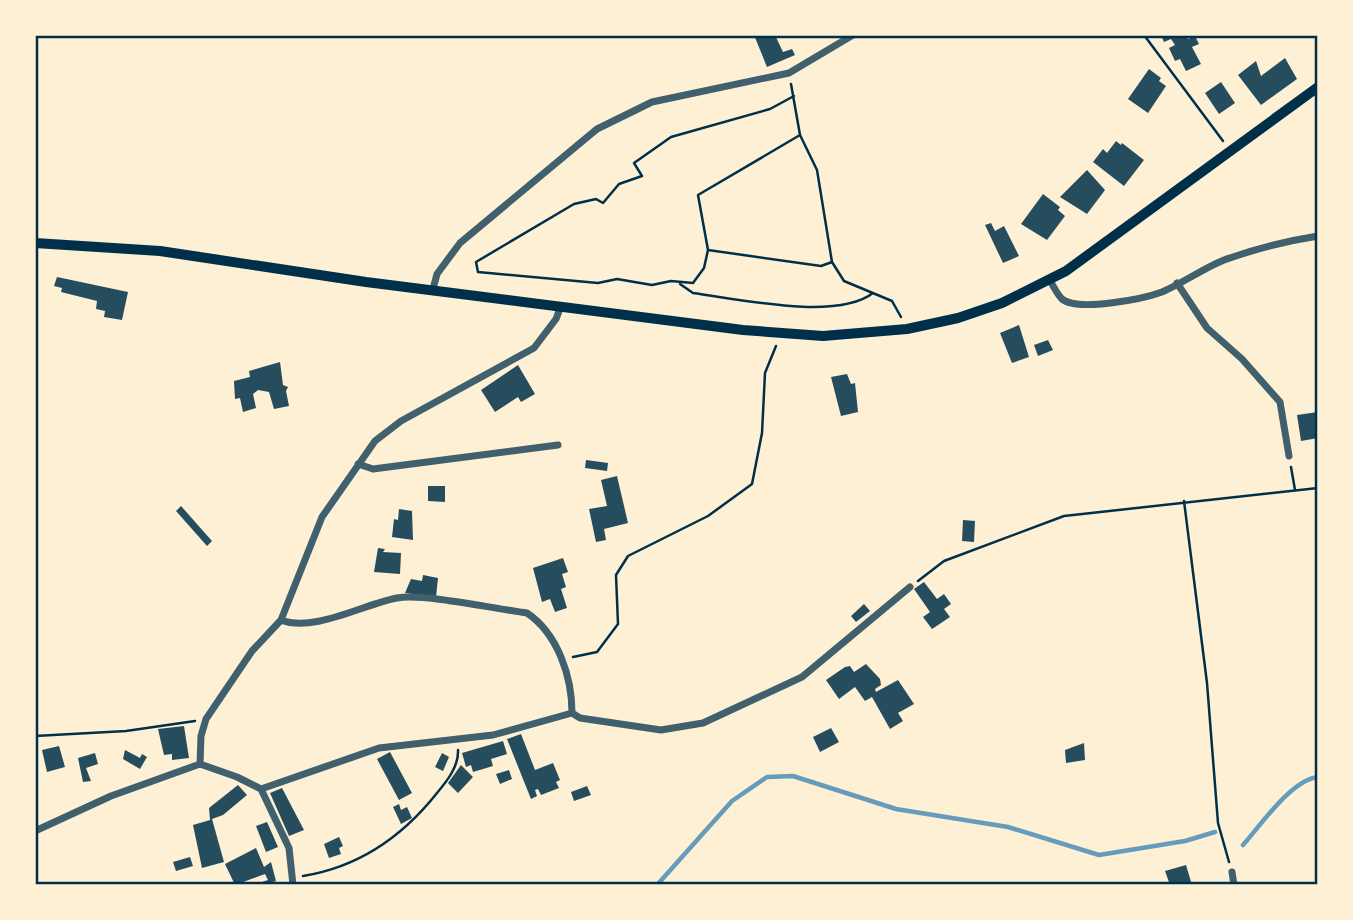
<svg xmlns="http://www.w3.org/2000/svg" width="1353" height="920" font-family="Literata,serif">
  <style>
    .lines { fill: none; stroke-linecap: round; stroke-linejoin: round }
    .stream { stroke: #669bbc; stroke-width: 4.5 }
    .building { fill: #264d5e }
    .path { stroke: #003049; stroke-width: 2.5 }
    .minor { stroke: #3f606c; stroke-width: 7 }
    .primary { stroke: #003049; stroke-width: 10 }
    .neatline { fill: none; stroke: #003049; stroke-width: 2.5 }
  </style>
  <rect width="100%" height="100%" fill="#fdf0d5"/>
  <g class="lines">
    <!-- stream -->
    <path class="stream" d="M 1243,845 C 1261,825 1291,780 1318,777
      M 657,885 L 732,801 L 767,777 L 793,776 L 896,809 L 1008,827 L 1099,855 L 1185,841 L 1215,832"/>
  </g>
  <!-- building -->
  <path class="building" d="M 754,35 L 775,35 L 783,52 L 792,49 L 795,55 L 767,67 Z
    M 1161,35 L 1186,35 L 1188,39 L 1195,36 L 1199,44 L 1192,47 L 1201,64 L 1186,71 L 1180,59 L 1175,61 L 1169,48 L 1175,45 L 1171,39 L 1164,42 Z
    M 1285,58 L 1297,79 L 1261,105 L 1238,75 L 1256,61 L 1261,76 Z
    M 1149,69 L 1161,78 L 1159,81 L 1166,86 L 1148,113 L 1128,99 Z
    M 1221,82 L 1235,103 L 1219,114 L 1205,93 Z
    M 1116,141 L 1121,145 L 1122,143 L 1144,160 L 1124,186 L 1093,162 L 1103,149 L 1107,153 Z
    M 1087,170 L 1105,190 L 1087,214 L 1060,197 Z
    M 1043,194 L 1060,207 L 1058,210 L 1065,216 L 1047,240 L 1021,224 Z
    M 991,223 L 995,231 L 1004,226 L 1019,256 L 1003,263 L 985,225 Z
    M 57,277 L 128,292 L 122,320 L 104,317 L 105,311 L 96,309 L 97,301 L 61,292 L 62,288 L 54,286 Z
    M 1019,325 L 1029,357 L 1012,363 L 1000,333 Z
    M 1048,340 L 1053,350 L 1038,356 L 1034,345 Z
    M 280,362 L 283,385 L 288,387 L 286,391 L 289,406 L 274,409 L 269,392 L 258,390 L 253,394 L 256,408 L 243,412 L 240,398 L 235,399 L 234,381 L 250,377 L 249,371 Z
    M 518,365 L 535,394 L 521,402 L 518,397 L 495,412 L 481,390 Z
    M 847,374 L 851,384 L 855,383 L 858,412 L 841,416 L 831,377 Z
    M 1318,412 L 1318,438 L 1301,441 L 1297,415 Z
    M 586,460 L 608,463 L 607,471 L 585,468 Z
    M 617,476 L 628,523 L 604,529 L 606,540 L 596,542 L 589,509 L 607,506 L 601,480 Z
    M 428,486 L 445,486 L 445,502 L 428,501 Z
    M 181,506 L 212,541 L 207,546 L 176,511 Z
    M 399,509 L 412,511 L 413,540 L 392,537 L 394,519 L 398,520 Z
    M 963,520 L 975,521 L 974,542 L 962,541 Z
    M 378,548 L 385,549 L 383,552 L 401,553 L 400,574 L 374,572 Z
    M 563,558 L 568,572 L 562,574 L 566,587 L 561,589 L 567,608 L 555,612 L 550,599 L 542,602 L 533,568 Z
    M 423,575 L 438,578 L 436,597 L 405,593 L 411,579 L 422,581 Z
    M 924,582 L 937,599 L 944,594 L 951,604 L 944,609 L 950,617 L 932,629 L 923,617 L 930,612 L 914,589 Z
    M 864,604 L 870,611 L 856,622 L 851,616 Z
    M 866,664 L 880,679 L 881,685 L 875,689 L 876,692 L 898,680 L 914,704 L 898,713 L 903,721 L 890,729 L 872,697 L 865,701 L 855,687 L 839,699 L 826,680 L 845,667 L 850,666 L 854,672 Z
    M 184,726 L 189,758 L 172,760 L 172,754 L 164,755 L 158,729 Z
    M 831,728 L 839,742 L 820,752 L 813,737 Z
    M 521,734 L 535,770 L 553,763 L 560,780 L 556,782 L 559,788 L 541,795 L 538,789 L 535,790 L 537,796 L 531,799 L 507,739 Z
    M 503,741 L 507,754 L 491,759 L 493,766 L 473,772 L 471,765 L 466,767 L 462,753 Z
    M 1084,743 L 1085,760 L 1066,763 L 1065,750 Z
    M 59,746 L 65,767 L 47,772 L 42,750 Z
    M 125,750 L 140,758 L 142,754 L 147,757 L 140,769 L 123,759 Z
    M 390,752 L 412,793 L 399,800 L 377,759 Z
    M 95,753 L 98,764 L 86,768 L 91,781 L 83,782 L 78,758 Z
    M 442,753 L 449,757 L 443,771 L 435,767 Z
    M 461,765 L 473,777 L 458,793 L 448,783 Z
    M 509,770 L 512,779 L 500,784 L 496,774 Z
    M 238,785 L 247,795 L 223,815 L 212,819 L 224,862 L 202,868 L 193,825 L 210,820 L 209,808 Z
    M 587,786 L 591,795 L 574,801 L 571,792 Z
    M 282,788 L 304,830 L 289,836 L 270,793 Z
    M 399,804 L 401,810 L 407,807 L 412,818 L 401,824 L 393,807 Z
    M 267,822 L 278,847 L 266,852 L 256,826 Z
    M 339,837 L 343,846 L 339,848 L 341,854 L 329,858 L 324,844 Z
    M 256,848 L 264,867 L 271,862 L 276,881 L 263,885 L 262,882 L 268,880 L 265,874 L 235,885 L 225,864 Z
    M 190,857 L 193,866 L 176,871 L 173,862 Z
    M 1186,865 L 1192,885 L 1170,885 L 1165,871 Z"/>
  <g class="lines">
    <!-- path -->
    <path class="path" d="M 1144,35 L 1223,141
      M 791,84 L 800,135 L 817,170 L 832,262 L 844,281 L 892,301 L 901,317
      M 800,135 L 698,195 L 708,250 L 821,266 L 832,262
      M 708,250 L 704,268 L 693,283 L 671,281 L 652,285 L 617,279 L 598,283 L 478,272 L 476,262 L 574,204 L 596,199 L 603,203 L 619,184 L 642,176 L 634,163 L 671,137 L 770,109 L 794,96
      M 680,284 L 693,293 C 738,299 837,321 873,293
      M 1291,467 L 1295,490
      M 1184,501 L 1207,683 L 1218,823 L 1229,862
      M 918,581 L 944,561 L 1064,516 L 1318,488
      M 573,657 L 597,652 L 618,624 L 616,575 L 628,556 L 708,516 L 752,484 L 762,433 L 765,373 L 776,346
      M 35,736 L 126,731 L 195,721
      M 303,876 C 359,867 403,836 437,793 C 447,781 459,766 458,750"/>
    <!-- minor -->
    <path class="minor" d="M 1050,280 C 1053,286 1057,294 1062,299 C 1077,312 1143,299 1162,292 C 1183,283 1202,269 1224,260 C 1255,249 1286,241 1318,236
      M 1177,283 L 1207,328 L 1242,359 L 1280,402 L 1289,456
      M 433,289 L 437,274 L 460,243 L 597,129 L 652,102 L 789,73 L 853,35
      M 358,464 L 373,469 L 558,445
      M 281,620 C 313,633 364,604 397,598 C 422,593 497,609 527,613 C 558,634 572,677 572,713
      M 200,764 L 201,736 L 206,719 L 252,651 L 281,620 L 322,517 L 375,441 L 401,421 L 534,348 L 556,319 L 561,306
      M 261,789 L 379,748 L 493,735 L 572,713 L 580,718 L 661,730 L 703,723 L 802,677 L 910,587
      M 261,789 L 289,848 L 293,885
      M 35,831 L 111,796 L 200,764 L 237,777 L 261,789
      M 1232,872 L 1234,885"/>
    <!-- primary -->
    <path class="primary" d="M 35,243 L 160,251 L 366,282 L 743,330 L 823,336 L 907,329 L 958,318 L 1002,303 L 1066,271 L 1318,87"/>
  </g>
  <!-- border -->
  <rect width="1353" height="920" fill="none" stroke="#fdf0d5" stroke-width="74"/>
  <rect x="37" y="37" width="1279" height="846" class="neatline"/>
</svg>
